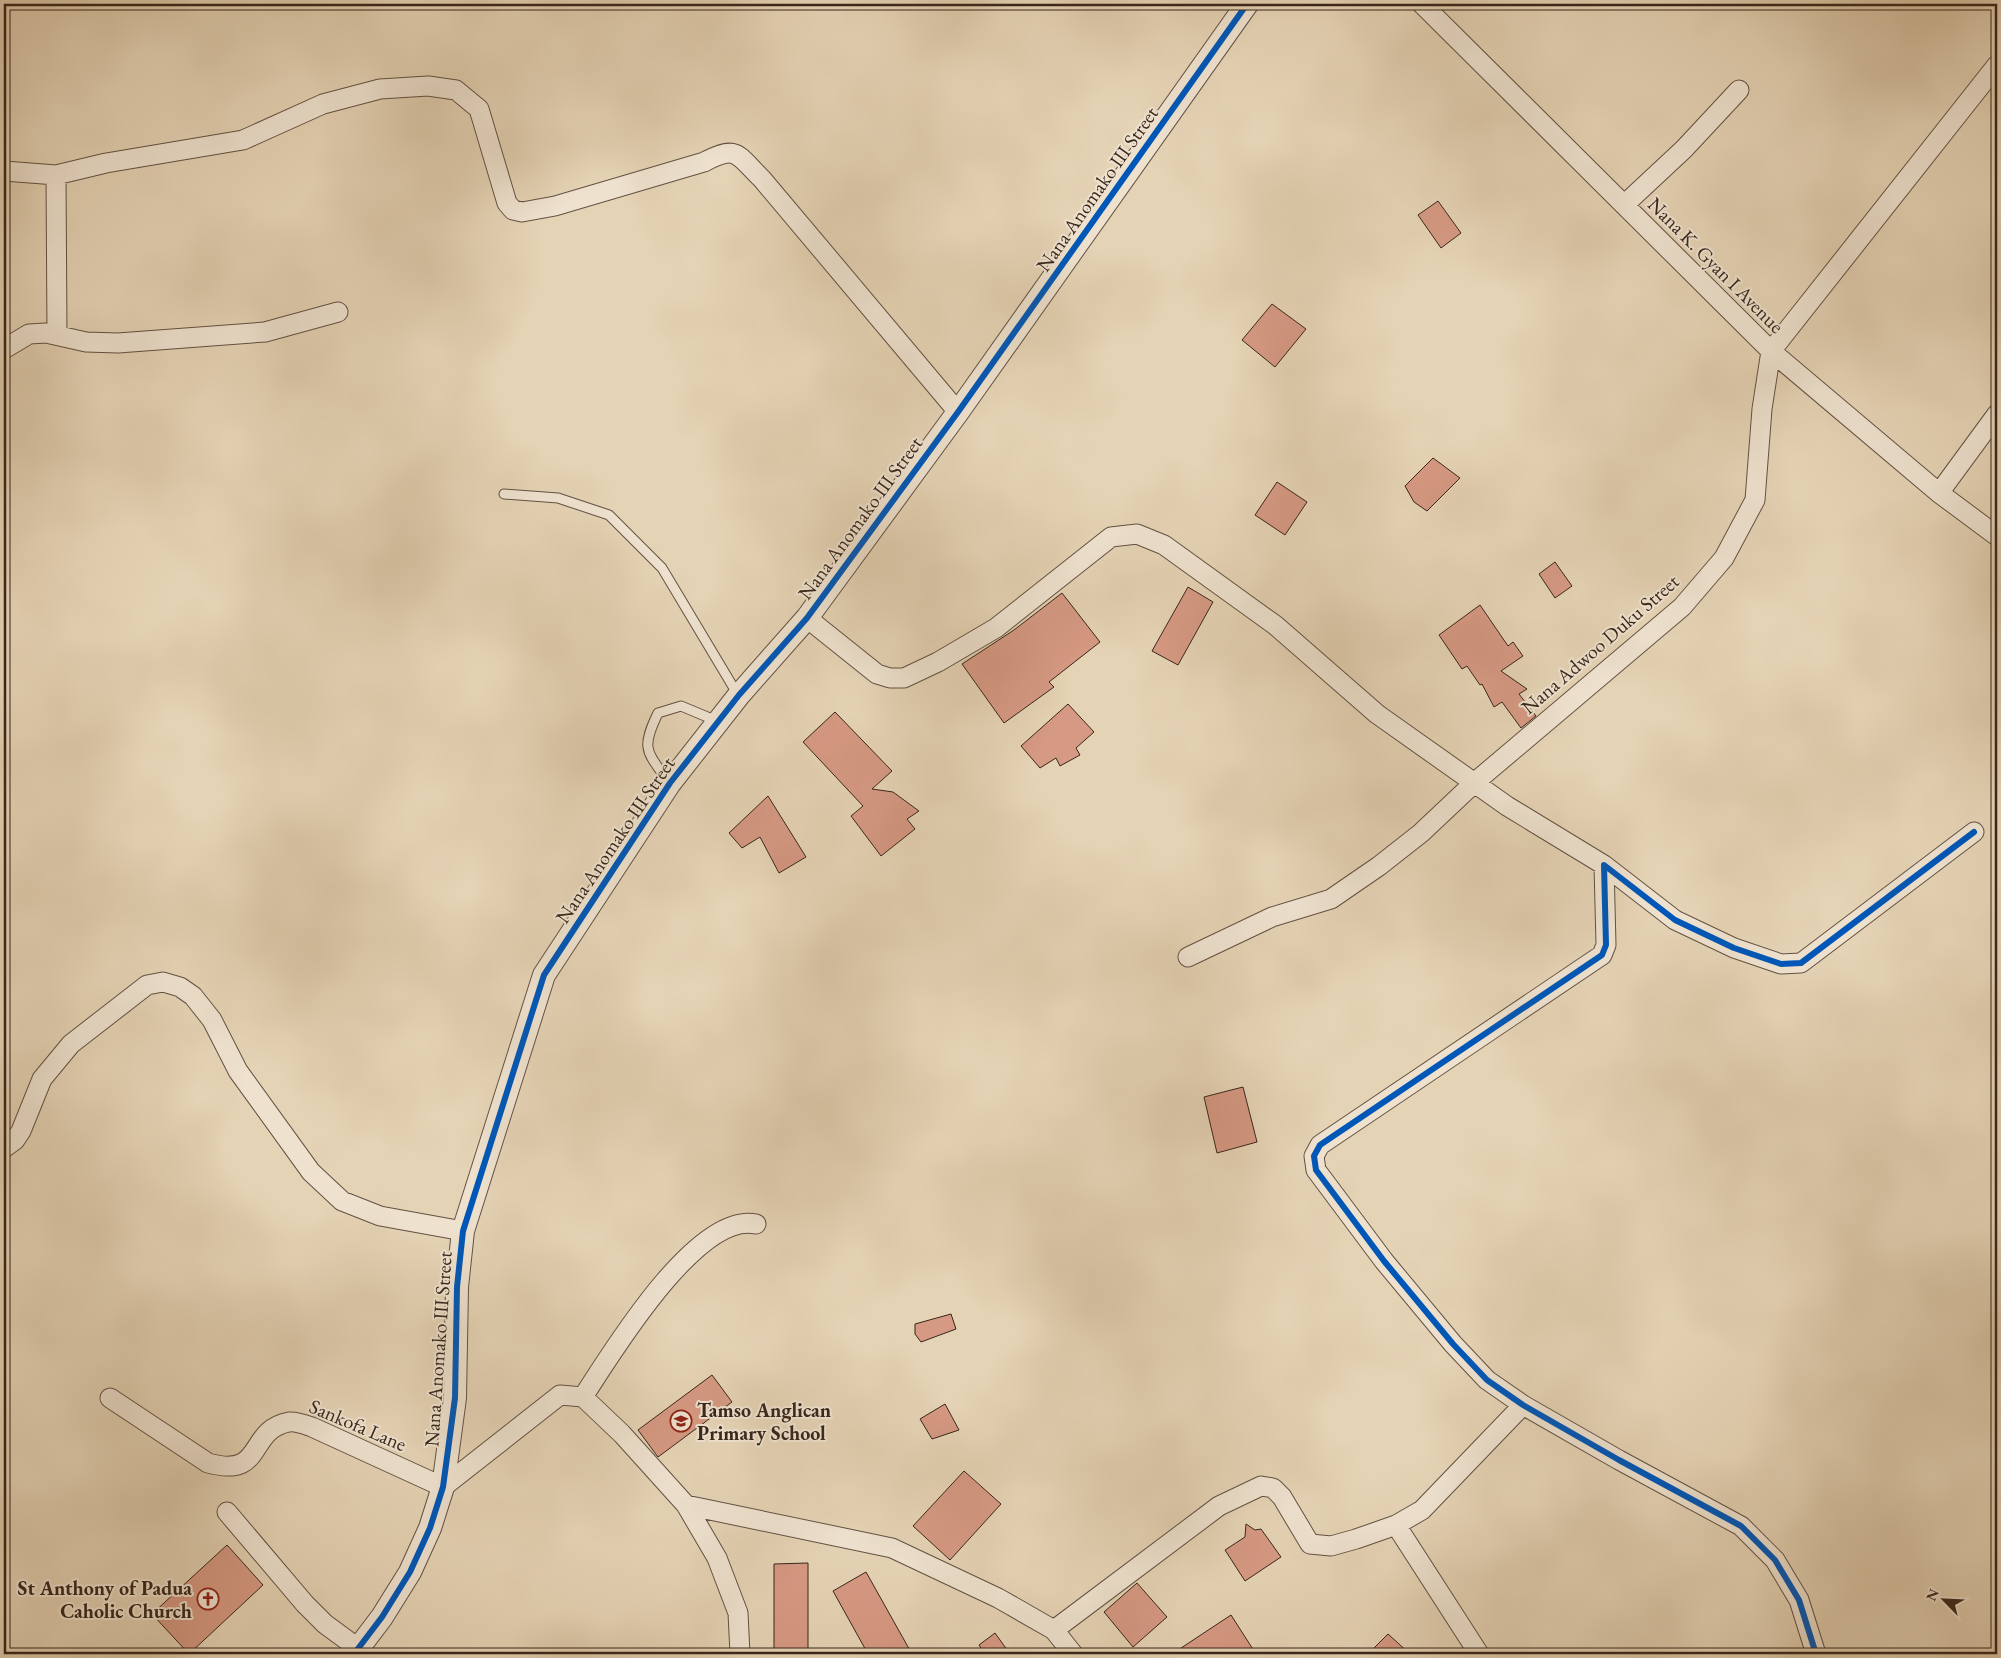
<svg xmlns="http://www.w3.org/2000/svg" width="2001" height="1658" font-family="'EB Garamond',serif">
  <style>
    .building { fill: #d69983; stroke: #38261b }
    .lines { fill: none; stroke-linecap: round; stroke-linejoin: round }
    .service-casing { stroke: #635142; stroke-width: 11 }
    .minor-casing { stroke: #635142; stroke-width: 21 }
    .tertiary-casing { stroke: #635142; stroke-width: 24 }
    .service { stroke: #eee2cf; stroke-width: 9 }
    .minor { stroke: #eee2cf; stroke-width: 19 }
    .tertiary { stroke: #eee2cf; stroke-width: 22 }
    .cycleway-casing { stroke: #eee2cf; stroke-width: 9 }
    .cycleway { stroke: #0057b8; stroke-width: 6 }
    .labels { text-anchor: middle; stroke-width: 4; stroke-linejoin: round; paint-order: stroke }
    .street-label { font-size: 20px; fill: #38261b; stroke: #eee2cf }
    .poi-label { font-size: 20px; font-weight: bold; fill: #38261b; stroke: #eee2cf; text-anchor: start }
  </style>
  <rect width="100%" height="100%" fill="#e5d3b5"/>
  <filter id="stains"><feTurbulence type="fractalNoise" baseFrequency=".004" numOctaves="4"/><feColorMatrix values="0 0 0 0 .2 0 0 0 0 .09 0 0 0 0 .02 0 0 0 .5 -.17"/></filter>
  <radialGradient id="worn" r=".72"><stop offset=".6" stop-color="#630" stop-opacity="0"/><stop offset="1" stop-color="#630" stop-opacity=".3"/></radialGradient>
  <!-- building -->
  <path class="building" d="M 1438,201 L 1461,233 L 1441,248 L 1418,215 Z
    M 1272,304 L 1306,329 L 1275,367 L 1242,340 Z
    M 1433,458 L 1460,478 L 1427,511 L 1414,502 L 1405,486 Z
    M 1277,482 L 1307,502 L 1285,535 L 1255,515 Z
    M 1555,562 L 1572,586 L 1555,598 L 1539,574 Z
    M 1188,587 L 1213,602 L 1178,665 L 1152,651 Z
    M 1062,593 L 1100,642 L 1049,682 L 1054,687 L 1004,723 L 962,664 L 1014,630 Z
    M 1480,605 L 1508,646 L 1513,642 L 1523,656 L 1501,671 L 1527,689 L 1519,694 L 1536,716 L 1521,728 L 1502,702 L 1494,707 L 1482,684 L 1480,685 L 1467,666 L 1462,669 L 1439,635 Z
    M 1068,704 L 1094,732 L 1076,748 L 1080,755 L 1060,766 L 1056,758 L 1040,768 L 1021,746 Z
    M 835,712 L 892,771 L 872,789 L 893,792 L 919,811 L 907,819 L 915,829 L 881,856 L 851,816 L 863,806 L 803,742 Z
    M 768,796 L 806,857 L 779,873 L 760,837 L 742,848 L 729,833 Z
    M 1243,1087 L 1257,1142 L 1217,1153 L 1204,1097 Z
    M 951,1314 L 956,1329 L 921,1342 L 915,1334 L 915,1324 Z
    M 712,1375 L 732,1402 L 658,1457 L 638,1430 Z
    M 945,1404 L 959,1430 L 932,1439 L 920,1419 Z
    M 964,1471 L 1001,1504 L 950,1560 L 913,1526 Z
    M 1246,1524 L 1255,1530 L 1261,1529 L 1281,1557 L 1245,1581 L 1225,1550 L 1245,1537 Z
    M 227,1545 L 263,1585 L 189,1654 L 152,1614 Z
    M 808,1563 L 808,1653 L 774,1654 L 774,1564 Z
    M 866,1572 L 912,1654 L 868,1654 L 833,1591 Z
    M 1137,1583 L 1167,1617 L 1133,1647 L 1104,1612 Z
    M 1231,1615 L 1256,1654 L 1172,1654 Z
    M 995,1633 L 1010,1654 L 985,1654 L 979,1645 Z
    M 1388,1634 L 1410,1654 L 1368,1654 Z"/>
  <g class="lines">
    <!-- service casing -->
    <g class="service-casing">
      <path id="service" d="M 504,494 L 558,498 L 609,515 L 662,568 L 738,695
        M 669,783 C 647,751 640,750 658,713 L 681,706 L 717,721"/>
    </g>
    <!-- minor casing -->
    <g class="minor-casing">
      <path id="minor" d="M 1422,4 L 1771,351 L 1939,493 L 1997,536
        M 4,171 L 56,175 L 106,163 L 243,140 L 323,104 L 380,89 L 428,86 L 456,90 L 479,109 L 507,203 L 513,210 L 522,212 L 555,206 L 704,162 C 738,144 737,155 762,179 L 958,412
        M 56,175 L 57,335
        M 1624,205 L 1684,149 L 1739,90
        M 4,349 L 29,334 L 46,333 L 86,342 L 118,343 L 265,332 L 338,312
        M 1939,493 L 1997,414
        M 807,618 L 877,674 L 890,678 L 904,678 L 938,662 L 996,628 L 1111,537 L 1137,534 L 1164,545 L 1275,625 L 1377,714 L 1507,806 L 1604,865
        M 1188,957 L 1272,917 L 1331,899 L 1379,866 L 1421,833 L 1474,783 L 1682,607 L 1724,558 L 1755,500 L 1762,409 L 1771,351 L 1997,65
        M 4,1148 L 15,1140 L 21,1131 L 42,1079 L 71,1044 L 147,985 L 163,982 L 180,987 L 193,996 L 212,1020 L 238,1071 L 311,1172 L 342,1201 L 380,1216 L 463,1231
        M 583,1397 C 611,1354 697,1211 756,1224
        M 110,1398 L 208,1463 C 266,1479 246,1430 289,1422 C 296,1421 306,1425 312,1427 L 443,1487 L 560,1395 L 583,1397 L 622,1434 L 686,1505 L 717,1558 L 738,1613 L 740,1654
        M 686,1505 L 892,1548 L 998,1598 L 1054,1630 L 1073,1654
        M 227,1512 L 305,1604 L 325,1624 L 359,1649
        M 1396,1525 L 1479,1654
        M 1054,1630 L 1219,1506 L 1261,1486 L 1273,1488 L 1282,1497 L 1310,1544 L 1331,1546 L 1356,1539 L 1396,1525 L 1422,1510 L 1523,1405
        M 1816,1654 L 1799,1600 L 1775,1560 L 1741,1526 L 1619,1460 L 1523,1405 L 1487,1380 L 1453,1344 L 1384,1261 L 1316,1170 L 1314,1156 L 1320,1145 L 1602,955 L 1606,945 L 1604,865 L 1675,920 L 1734,948 L 1781,964 L 1801,963 L 1974,832"/>
    </g>
    <!-- tertiary casing -->
    <g class="tertiary-casing">
      <path id="tertiary" d="M 354,1654 L 382,1617 L 410,1572 L 430,1528 L 443,1487 L 455,1398 L 457,1287 L 463,1231 L 544,975 L 670,783 L 739,695 L 807,618 L 958,412 L 1247,4"/>
    </g>
    <!-- service -->
    <use href="#service" class="service"/>
    <!-- minor -->
    <use href="#minor" class="minor"/>
    <!-- tertiary -->
    <use href="#tertiary" class="tertiary"/>
    <!-- cycleway casing -->
    <g class="cycleway-casing">
      <path id="cycleway" d="M 354,1654 L 382,1617 L 410,1572 L 430,1528 L 443,1487 L 455,1398 L 457,1287 L 463,1231 L 544,975 L 670,783 L 739,695 L 807,618 L 958,412 L 1247,4
        M 1816,1654 L 1799,1600 L 1775,1560 L 1741,1526 L 1619,1460 L 1523,1405 L 1487,1380 L 1453,1344 L 1384,1261 L 1316,1170 L 1314,1156 L 1320,1145 L 1602,955 L 1606,945 L 1604,865 L 1675,920 L 1734,948 L 1781,964 L 1801,963 L 1974,832"/>
    </g>
    <!-- cycleway -->
    <use href="#cycleway" class="cycleway"/>
  </g>
  <!-- icons -->
  <defs>
    <g id="school-ring" transform="scale(1.125)"><circle r="9.5" fill="#eee2cf" stroke="#8f2418" stroke-width="1.5"/><path d="M0-5L7-2L0 1L-7-2ZM-4 1L0 2.5L4 1V4Q0 6-4 4Z" fill="#8f2418"/></g>
    <g id="church-ring" transform="scale(1.125)"><circle r="9.5" fill="#eee2cf" stroke="#8f2418" stroke-width="1.5"/><path d="M-1.2-6h2.4v3.5h3.3v2.4h-3.3V6h-2.4V-.1h-3.3v-2.4h3.3Z" fill="#8f2418"/></g>
  </defs>
  <g fill-rule="evenodd">
    <use href="#school-ring" x="681" y="1421"/>
    <use href="#church-ring" x="208" y="1599"/>
  </g>
  <g class="labels">
    <!-- street labels -->
    <g class="street-label">
      <text transform="translate(1097 189) rotate(-55)" y="7">Nana Anomako III Street</text>
      <text transform="translate(1716 265) rotate(45)" y="7">Nana K. Gyan I Avenue</text>
      <text transform="translate(860 518) rotate(-54)" y="7">Nana Anomako III Street</text>
      <text transform="translate(1600 644) rotate(-41)" y="7">Nana Adwoo Duku Street</text>
      <text transform="translate(615 840) rotate(-56)" y="7">Nana Anomako III Street</text>
      <text transform="translate(438 1349) rotate(-86)" y="7">Nana Anomako III Street</text>
      <text transform="translate(358 1425) rotate(23)" y="7">Sankofa Lane</text>
    </g>
    <!-- poi labels -->
    <g class="poi-label">
      <text x="697" y="1417">Tamso Anglican<tspan x="697" dy="23">Primary School</tspan></text>
      <text x="192" y="1595" text-anchor="end">St Anthony of Padua<tspan x="192" dy="23">Caholic Church</tspan></text>
    </g>
  </g>
  <!-- margin -->
  <rect width="2001" height="1658" fill="none" stroke="#e5d3b5" stroke-width="20"/>
  <rect x="5" y="5" width="1991" height="1648" fill="none" stroke="#38261b" stroke-width="2.5"/>
  <rect x="10" y="10" width="1981" height="1638" fill="none" stroke="#38261b"/>
  <!-- north arrow -->
  <g transform="translate(1944 1600) rotate(294)" stroke="#eee2cf" stroke-width="4" paint-order="stroke">
  <path d="M0-4L9 19L0 12L-9 19Z" fill="#38261b"/>
  <text y="-8" font-size="14" font-weight="bold" text-anchor="middle" fill="#38261b">N</text>
  </g>
  <rect width="100%" height="100%" filter="url(#stains)"/>
  <rect width="100%" height="100%" fill="url(#worn)"/>
</svg>
